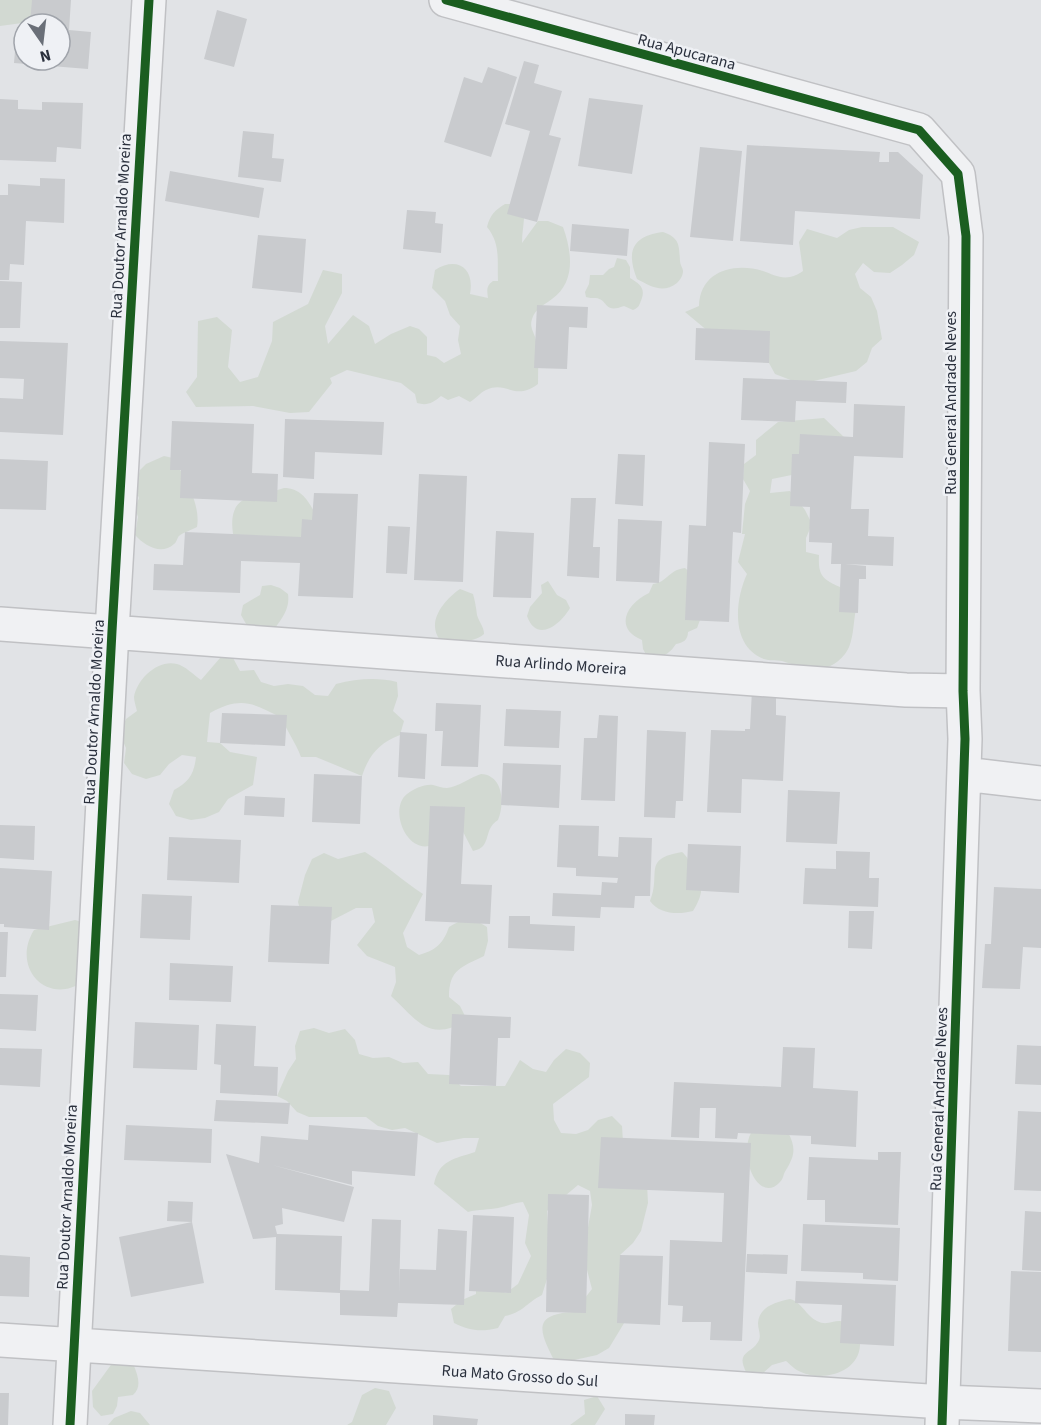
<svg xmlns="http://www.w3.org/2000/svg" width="1041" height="1425" font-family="'Source Sans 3',sans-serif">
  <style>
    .green { fill: #d2d9d2 }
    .building { fill: #c9cbce }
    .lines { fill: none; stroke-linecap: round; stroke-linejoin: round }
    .street-casing { stroke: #c0c1c4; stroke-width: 36 }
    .street { stroke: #f0f1f3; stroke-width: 33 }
    .cycleway-casing { stroke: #eff1f5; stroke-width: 13 }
    .cycleway { stroke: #1b5e20; stroke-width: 9 }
    .labels { text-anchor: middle; stroke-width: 5; stroke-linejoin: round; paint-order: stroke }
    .street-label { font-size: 16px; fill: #2a303d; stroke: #eff1f5 }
  </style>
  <rect width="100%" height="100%" fill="#e1e3e6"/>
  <!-- green -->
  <path class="green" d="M 0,0 L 45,0 L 37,21 L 0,26 Z
    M 505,204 L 514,204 L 524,208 C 525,220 522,231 522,243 L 538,221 L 548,221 L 563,227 C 572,252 576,282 552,299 C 544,305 535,309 532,319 C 529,328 535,333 536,341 C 539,354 538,370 538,384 C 514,402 507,380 486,390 C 481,392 475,399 470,402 L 459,396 L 448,400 L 441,396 C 433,403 427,406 417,403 L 415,394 L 401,383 L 347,370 L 330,378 L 332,383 L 309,412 L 290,413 L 253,406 L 196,407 L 186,392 L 197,377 L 198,321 L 217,317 L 232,330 L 228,367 L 240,382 L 258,377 L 272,341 L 273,322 L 308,304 L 323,270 L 342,274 L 342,293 L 325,326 L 328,344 L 353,315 L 369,326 L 375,344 L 391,334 L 410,326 L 419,329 L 427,337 L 427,355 L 436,357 L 444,363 L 461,354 L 458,340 L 460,326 L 450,315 L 445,301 L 432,288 L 435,270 C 457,256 475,268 470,294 L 488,298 C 487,290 486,286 493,281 L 498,281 C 497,261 501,244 487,227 C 490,215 495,210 505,204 Z
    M 862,227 L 893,227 L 919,242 L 914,255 L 902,265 L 890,273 L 874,272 L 863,263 L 855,274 L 860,288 L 871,297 L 877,311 L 882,339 L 872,348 L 867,362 L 856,371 L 801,384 L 775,374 L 769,363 L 768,349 L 709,332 L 685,312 L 699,306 C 700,271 734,262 763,271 C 772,274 780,279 790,277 C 795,276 800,273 803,271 L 799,242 L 807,229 L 837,238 L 849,230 Z
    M 663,232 C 680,238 679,245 680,261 C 680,265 683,268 683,271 C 683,276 680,280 677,283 C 663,294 650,286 637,279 C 626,252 632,236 663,232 Z
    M 617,258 L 626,260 L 630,267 L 630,278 C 640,284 645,288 642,298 C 639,305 640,307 633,310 L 624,306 C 603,314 609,300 596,298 C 592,298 589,298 586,297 L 585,292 L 589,284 L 590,275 L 603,275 L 609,269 L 614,267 Z
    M 824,418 L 845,438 L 816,470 L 772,479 L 770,493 L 790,491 L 805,510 L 812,524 L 806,538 L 806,552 L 819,555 C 818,575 822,579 840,587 L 844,600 L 856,609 C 853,623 854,643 845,654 C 825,678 806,668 782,661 C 776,660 769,661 764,659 C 730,646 735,600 747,574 L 738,562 L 745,534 L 742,534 L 745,504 L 750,491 L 743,479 L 744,464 L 756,455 L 756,440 L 778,422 Z
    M 164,456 L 173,458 C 185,477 201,505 197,527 C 192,530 184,532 179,536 C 177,538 177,542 174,544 C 161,556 144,545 135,535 L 138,517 L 135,508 L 139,498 L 135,489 L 140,470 L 146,464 Z
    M 284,488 C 302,488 309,502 317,517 L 307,541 L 238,538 L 233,534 C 227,491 256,498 284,488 Z
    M 685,568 L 692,574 L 700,620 L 697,628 L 688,632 C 688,640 683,643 676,644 C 668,656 662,657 648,658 L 643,649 L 642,640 C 613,628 627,603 649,593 L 653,584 C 668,582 668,570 685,568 Z
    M 548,581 L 557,595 L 566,600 L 570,608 C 561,624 537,644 527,616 L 530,607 L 542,593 L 541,585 Z
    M 271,585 L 280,588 L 288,594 C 290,608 283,617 275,628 L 250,631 L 241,615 L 243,605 L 260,595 L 262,586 Z
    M 460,589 L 473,594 C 475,601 476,607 477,615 C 479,622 484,627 484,634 C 473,644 454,641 440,640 C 426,622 444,600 460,589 Z
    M 220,658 L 233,658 L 240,671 L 254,670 L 261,682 L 274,686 L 288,684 L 303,686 L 315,695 L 328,696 L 336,684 C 357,679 376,677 397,682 L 398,696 L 393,711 L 404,721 L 400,735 C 379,743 369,755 362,776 L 316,757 L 301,757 C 296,743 287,732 282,718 C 253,703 241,696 210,713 L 207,742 L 220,743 L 230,752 L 257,757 L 253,785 L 228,799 L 219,812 L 205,818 L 191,820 L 176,816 L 169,804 L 174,790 C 189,782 194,774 196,757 L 182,755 L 169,764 L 160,775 L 146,779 L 132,774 L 124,763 L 126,748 L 120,735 L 126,719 L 137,711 C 136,707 134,701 134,697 C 137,679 158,659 177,664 C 185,666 194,675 201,680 Z
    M 481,774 C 503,775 505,803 498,820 C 482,830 493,847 473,851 L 459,824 C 451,831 439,843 429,846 C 405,851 389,808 407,794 C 414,789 424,784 433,785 C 438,786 442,788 447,788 C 458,787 471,777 481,774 Z
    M 365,852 C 386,865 403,881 423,894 L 403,933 L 407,947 L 419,955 C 436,950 443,944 449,927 C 465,918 471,917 487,927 L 488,941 L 484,956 C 462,967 449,969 449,997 L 460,1006 L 467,1020 C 429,1043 418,1021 391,996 L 396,982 L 395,967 L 367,956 L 357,945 L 375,922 L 372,908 L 356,908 L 329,922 L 302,916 L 298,902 L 305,875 L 312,859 L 324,853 L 338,859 Z
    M 682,852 C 689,857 702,883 701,892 C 700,899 696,906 693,911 C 678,915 659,914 650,901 C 662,873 641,859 682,852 Z
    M 75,920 L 82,922 L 83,982 C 46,1006 11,967 34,930 Z
    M 314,1028 L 329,1033 L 345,1029 L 355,1040 L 359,1054 L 373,1058 L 389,1057 L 403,1063 L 418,1062 L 428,1074 L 449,1075 L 461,1086 L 505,1086 L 520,1060 L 533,1069 L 546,1072 L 554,1060 L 566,1049 L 580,1053 L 590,1063 L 589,1077 L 553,1104 L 554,1120 L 561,1133 L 576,1134 L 588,1130 L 598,1120 L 612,1116 L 622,1126 L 623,1142 L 647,1184 L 648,1203 L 641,1231 L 633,1243 L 620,1255 L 624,1284 L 632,1310 L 609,1348 L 597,1355 L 556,1364 C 541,1334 529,1314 574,1312 L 592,1289 L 581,1247 L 587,1233 L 592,1205 L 590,1191 L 578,1185 L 547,1211 L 551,1266 L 542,1295 C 526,1303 524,1312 505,1316 L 498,1328 C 481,1332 470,1331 454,1323 L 451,1309 L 462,1300 L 476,1294 L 476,1279 L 506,1293 L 518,1284 L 531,1256 L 525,1243 L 529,1215 L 523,1202 C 514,1203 507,1206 498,1208 C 489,1210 478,1209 468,1212 L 434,1184 C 439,1160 454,1159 475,1152 L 479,1138 L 464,1138 L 437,1143 L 405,1128 L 392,1130 L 378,1126 L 366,1117 L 309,1117 L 297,1112 L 287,1101 L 277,1096 L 288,1071 L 296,1059 L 295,1046 L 300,1031 Z
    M 788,1132 C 796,1148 795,1155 786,1170 C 783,1174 784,1178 780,1182 C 759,1205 738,1157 751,1133 Z
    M 790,1299 C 803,1303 805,1315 817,1321 C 828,1327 835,1318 845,1322 C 849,1323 854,1328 857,1331 C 858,1335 860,1340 860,1345 C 859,1373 822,1382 801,1372 C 795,1370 791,1365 786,1361 L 772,1365 L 761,1375 L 747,1374 C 735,1351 750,1355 758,1342 C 762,1336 758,1330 758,1323 C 759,1306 777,1302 790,1299 Z
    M 116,1358 L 134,1366 C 138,1376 142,1387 133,1395 L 118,1397 L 117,1406 L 113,1414 L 101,1416 L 93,1407 L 92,1391 Z
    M 375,1388 L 389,1391 L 396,1408 L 386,1425 L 347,1425 L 352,1422 L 362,1395 Z
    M 597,1396 L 605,1409 L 595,1425 L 570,1425 L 585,1414 L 584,1400 Z
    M 131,1411 L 140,1413 L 150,1425 L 108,1425 L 114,1418 Z"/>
  <!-- building -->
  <path class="building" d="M 32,0 L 71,0 L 69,30 L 91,32 L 88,69 L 14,63 L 17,27 L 24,27 L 24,60 L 60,60 L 60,24 L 30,24 Z
    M 217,10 L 247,19 L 234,67 L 204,59 Z
    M 524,61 L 539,65 L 534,83 L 562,91 L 549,135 L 561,138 L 537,222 L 507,214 L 530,131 L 505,124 Z
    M 488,67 L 517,77 L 491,157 L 444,142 L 464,77 L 482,83 Z
    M 589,98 L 643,105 L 632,174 L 578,166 Z
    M 0,99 L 18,100 L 18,109 L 42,110 L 42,102 L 83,103 L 81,149 L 57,147 L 56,162 L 0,160 Z
    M 243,131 L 274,134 L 272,158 L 284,159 L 281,182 L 238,177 Z
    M 747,145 L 880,152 L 879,162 L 889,162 L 889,152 L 898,152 L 923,175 L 920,219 L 795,211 L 793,245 L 740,241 Z
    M 700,147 L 742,151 L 733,241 L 690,237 Z
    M 170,171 L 264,188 L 259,218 L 165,201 Z
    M 40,178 L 65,179 L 64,223 L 26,221 L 24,265 L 10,264 L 9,280 L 0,280 L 0,195 L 8,195 L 8,184 L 40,186 Z
    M 407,210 L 436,212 L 435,223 L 443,224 L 441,253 L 403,249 Z
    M 572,224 L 629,229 L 627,256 L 570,251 Z
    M 258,235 L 306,239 L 302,293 L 252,288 Z
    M 0,281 L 22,282 L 20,328 L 0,328 Z
    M 537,305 L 588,307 L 587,328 L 569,327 L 567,369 L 534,368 Z
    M 696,328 L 770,331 L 769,363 L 695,360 Z
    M 0,341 L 68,343 L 63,435 L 0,432 L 0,398 L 23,399 L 24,379 L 0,378 Z
    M 743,378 L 847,382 L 846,403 L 796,401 L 795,422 L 741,420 Z
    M 854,404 L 905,406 L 903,458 L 854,456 L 851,509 L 869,509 L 868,536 L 894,537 L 893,566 L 845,564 L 866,566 L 866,579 L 859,579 L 858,613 L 839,612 L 841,564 L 831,564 L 832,543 L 809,542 L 810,507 L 790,506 L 792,454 L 799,454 L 800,434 L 853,437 Z
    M 285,419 L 384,422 L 382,455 L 315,452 L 314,479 L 283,477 Z
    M 172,421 L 254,424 L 252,473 L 278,474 L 277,502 L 180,498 L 181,470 L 170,470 Z
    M 709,442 L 745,444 L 741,533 L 733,532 L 729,622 L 685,620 L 689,525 L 706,526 Z
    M 618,454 L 645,455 L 643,506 L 615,504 Z
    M 0,459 L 48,461 L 46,510 L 0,509 Z
    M 419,474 L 467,476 L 463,582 L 414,580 Z
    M 314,493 L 358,494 L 353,598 L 298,596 L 300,563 L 241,561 L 240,593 L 153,590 L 154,564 L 183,565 L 185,532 L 301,537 L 302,519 L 312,520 Z
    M 571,498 L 596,498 L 593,547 L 600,547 L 599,578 L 567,576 Z
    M 618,519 L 662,521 L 659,583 L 616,581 Z
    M 388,526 L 410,527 L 407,574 L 386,573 Z
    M 496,531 L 534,533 L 531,598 L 493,597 Z
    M 752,690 L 776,691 L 776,715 L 786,716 L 783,781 L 742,779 L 741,813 L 707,812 L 711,730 L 745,731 L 745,729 L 750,729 Z
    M 436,703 L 481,705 L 478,767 L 441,766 L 443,731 L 435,731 Z
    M 506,709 L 561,711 L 559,748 L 504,746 Z
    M 222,713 L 287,715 L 285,746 L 220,743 Z
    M 599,715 L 618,716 L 615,801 L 581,800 L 584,738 L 597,738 Z
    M 647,730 L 686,732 L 683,801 L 676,801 L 675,818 L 644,817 Z
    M 400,732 L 427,734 L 425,779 L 398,777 Z
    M 503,763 L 561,765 L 559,808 L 501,805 Z
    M 314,774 L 362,776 L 360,824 L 312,822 Z
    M 788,790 L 840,792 L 837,844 L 786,842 Z
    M 245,796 L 285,798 L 284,817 L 244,815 Z
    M 430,806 L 465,807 L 461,884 L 492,885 L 490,924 L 425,921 Z
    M 0,825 L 35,826 L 34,860 L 0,858 Z
    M 559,825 L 599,826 L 598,856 L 618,857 L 619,837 L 652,838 L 650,896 L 635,896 L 634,908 L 601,907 L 600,918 L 552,916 L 553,893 L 601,895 L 602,882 L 617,883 L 618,878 L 576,876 L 576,868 L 557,867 Z
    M 169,837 L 241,840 L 239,883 L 167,880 Z
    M 688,844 L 741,846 L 739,893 L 686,890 Z
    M 836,851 L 870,852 L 869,878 L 879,878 L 878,907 L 803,904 L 805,868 L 836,869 Z
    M 0,868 L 52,871 L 49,930 L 4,927 L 4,924 L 0,924 Z
    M 994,887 L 1041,889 L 1041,948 L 1023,947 L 1020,989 L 982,988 L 985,944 L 991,944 Z
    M 142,894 L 192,896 L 190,940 L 140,938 Z
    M 271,905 L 332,907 L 329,964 L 268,962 Z
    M 849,911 L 874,911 L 872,949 L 848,948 Z
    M 509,916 L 530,916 L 530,924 L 575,926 L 574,951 L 508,948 Z
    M 0,932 L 8,932 L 6,977 L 0,977 Z
    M 170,963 L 233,966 L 231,1002 L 169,1000 Z
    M 0,994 L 38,995 L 36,1031 L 0,1029 Z
    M 452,1014 L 511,1017 L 510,1038 L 498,1038 L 496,1086 L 449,1084 Z
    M 135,1022 L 199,1025 L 197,1070 L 133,1068 Z
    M 216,1024 L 256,1026 L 254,1066 L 278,1067 L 277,1096 L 220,1093 L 221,1065 L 214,1064 Z
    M 1017,1045 L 1041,1046 L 1041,1085 L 1015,1084 Z
    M 783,1047 L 815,1048 L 813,1088 L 858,1091 L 856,1147 L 811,1144 L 811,1136 L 738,1133 L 737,1139 L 715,1138 L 716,1108 L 700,1108 L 699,1138 L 671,1137 L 674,1082 L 781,1087 Z
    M 0,1048 L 42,1049 L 40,1087 L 0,1085 Z
    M 216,1100 L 290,1103 L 288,1124 L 214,1121 Z
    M 1018,1111 L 1041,1112 L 1041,1191 L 1014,1190 Z
    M 126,1125 L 212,1129 L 211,1163 L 124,1160 Z
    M 309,1125 L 418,1133 L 415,1176 L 352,1171 L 352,1185 L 272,1165 L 354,1187 L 344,1222 L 282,1208 L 283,1224 L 275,1226 L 277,1234 L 342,1236 L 340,1290 L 369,1291 L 372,1219 L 401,1220 L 399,1293 L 400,1269 L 436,1270 L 438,1229 L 467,1231 L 464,1305 L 398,1303 L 397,1317 L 340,1315 L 340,1293 L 275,1290 L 276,1237 L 253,1239 L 226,1154 L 259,1163 L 261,1136 L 308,1140 Z
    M 601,1137 L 751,1143 L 742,1341 L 710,1340 L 711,1322 L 682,1322 L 683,1306 L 668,1305 L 670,1240 L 722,1242 L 724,1193 L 598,1188 Z
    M 878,1152 L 901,1152 L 898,1225 L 825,1222 L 825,1200 L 807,1200 L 809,1157 L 878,1160 Z
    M 548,1194 L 589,1195 L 586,1313 L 546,1312 Z
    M 168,1201 L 193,1202 L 192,1222 L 167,1221 Z
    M 1025,1211 L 1041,1212 L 1041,1271 L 1022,1270 Z
    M 473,1215 L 514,1217 L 511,1293 L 469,1291 Z
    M 192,1222 L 204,1283 L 131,1297 L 119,1237 Z
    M 803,1224 L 900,1228 L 898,1281 L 863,1279 L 863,1273 L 801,1271 Z
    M 747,1254 L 788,1255 L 787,1274 L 746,1272 Z
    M 0,1255 L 30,1257 L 29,1297 L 0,1296 Z
    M 620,1255 L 663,1256 L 660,1325 L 617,1323 Z
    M 1011,1271 L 1041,1272 L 1041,1352 L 1008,1351 Z
    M 796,1281 L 896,1285 L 894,1346 L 840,1343 L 842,1305 L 795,1303 Z
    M 0,1393 L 9,1393 L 8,1425 L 0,1425 Z
    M 625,1414 L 655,1415 L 654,1425 L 625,1425 Z
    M 433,1415 L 478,1419 L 477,1425 L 433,1425 Z"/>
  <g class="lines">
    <!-- street casing -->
    <g class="street-casing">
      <path id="street" d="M 446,0 L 919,130 L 958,174 L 966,236 L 963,691 L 965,739 L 942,1425
        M 0,624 L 906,690 L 963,691
        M 964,774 L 1041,783
        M 0,1340 L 943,1402 L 1041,1406
        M 70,1425 L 112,631 L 149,0"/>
    </g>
    <!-- street -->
    <use href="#street" class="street"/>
    <!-- cycleway casing -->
    <g class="cycleway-casing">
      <path id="cycleway" d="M 446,0 L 919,130 L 958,174 L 966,236 L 963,691 L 965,739 L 942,1425
        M 70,1425 L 112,631 L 149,0"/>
    </g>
    <!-- cycleway -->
    <use href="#cycleway" class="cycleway"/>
  </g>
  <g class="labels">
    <!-- street labels -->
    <g class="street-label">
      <text transform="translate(687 51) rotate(15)" y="6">Rua Apucarana</text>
      <text transform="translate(120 226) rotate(-87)" y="6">Rua Doutor Arnaldo Moreira</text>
      <text transform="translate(950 403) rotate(-90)" y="6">Rua General Andrade Neves</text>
      <text transform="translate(561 664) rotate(4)" y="6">Rua Arlindo Moreira</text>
      <text transform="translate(93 712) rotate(-87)" y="6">Rua Doutor Arnaldo Moreira</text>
      <text transform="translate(938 1099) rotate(-88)" y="6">Rua General Andrade Neves</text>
      <text transform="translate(66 1197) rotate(-87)" y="6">Rua Doutor Arnaldo Moreira</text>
      <text transform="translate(520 1375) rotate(4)" y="6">Rua Mato Grosso do Sul</text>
    </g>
  </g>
  <!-- north arrow -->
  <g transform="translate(42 42) rotate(166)"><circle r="28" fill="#eff1f5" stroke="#a0a4ab" stroke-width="1.5"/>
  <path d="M0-4.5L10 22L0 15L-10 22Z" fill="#6a6f78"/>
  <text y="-9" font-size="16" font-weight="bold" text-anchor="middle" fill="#2a303d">N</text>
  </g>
</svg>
